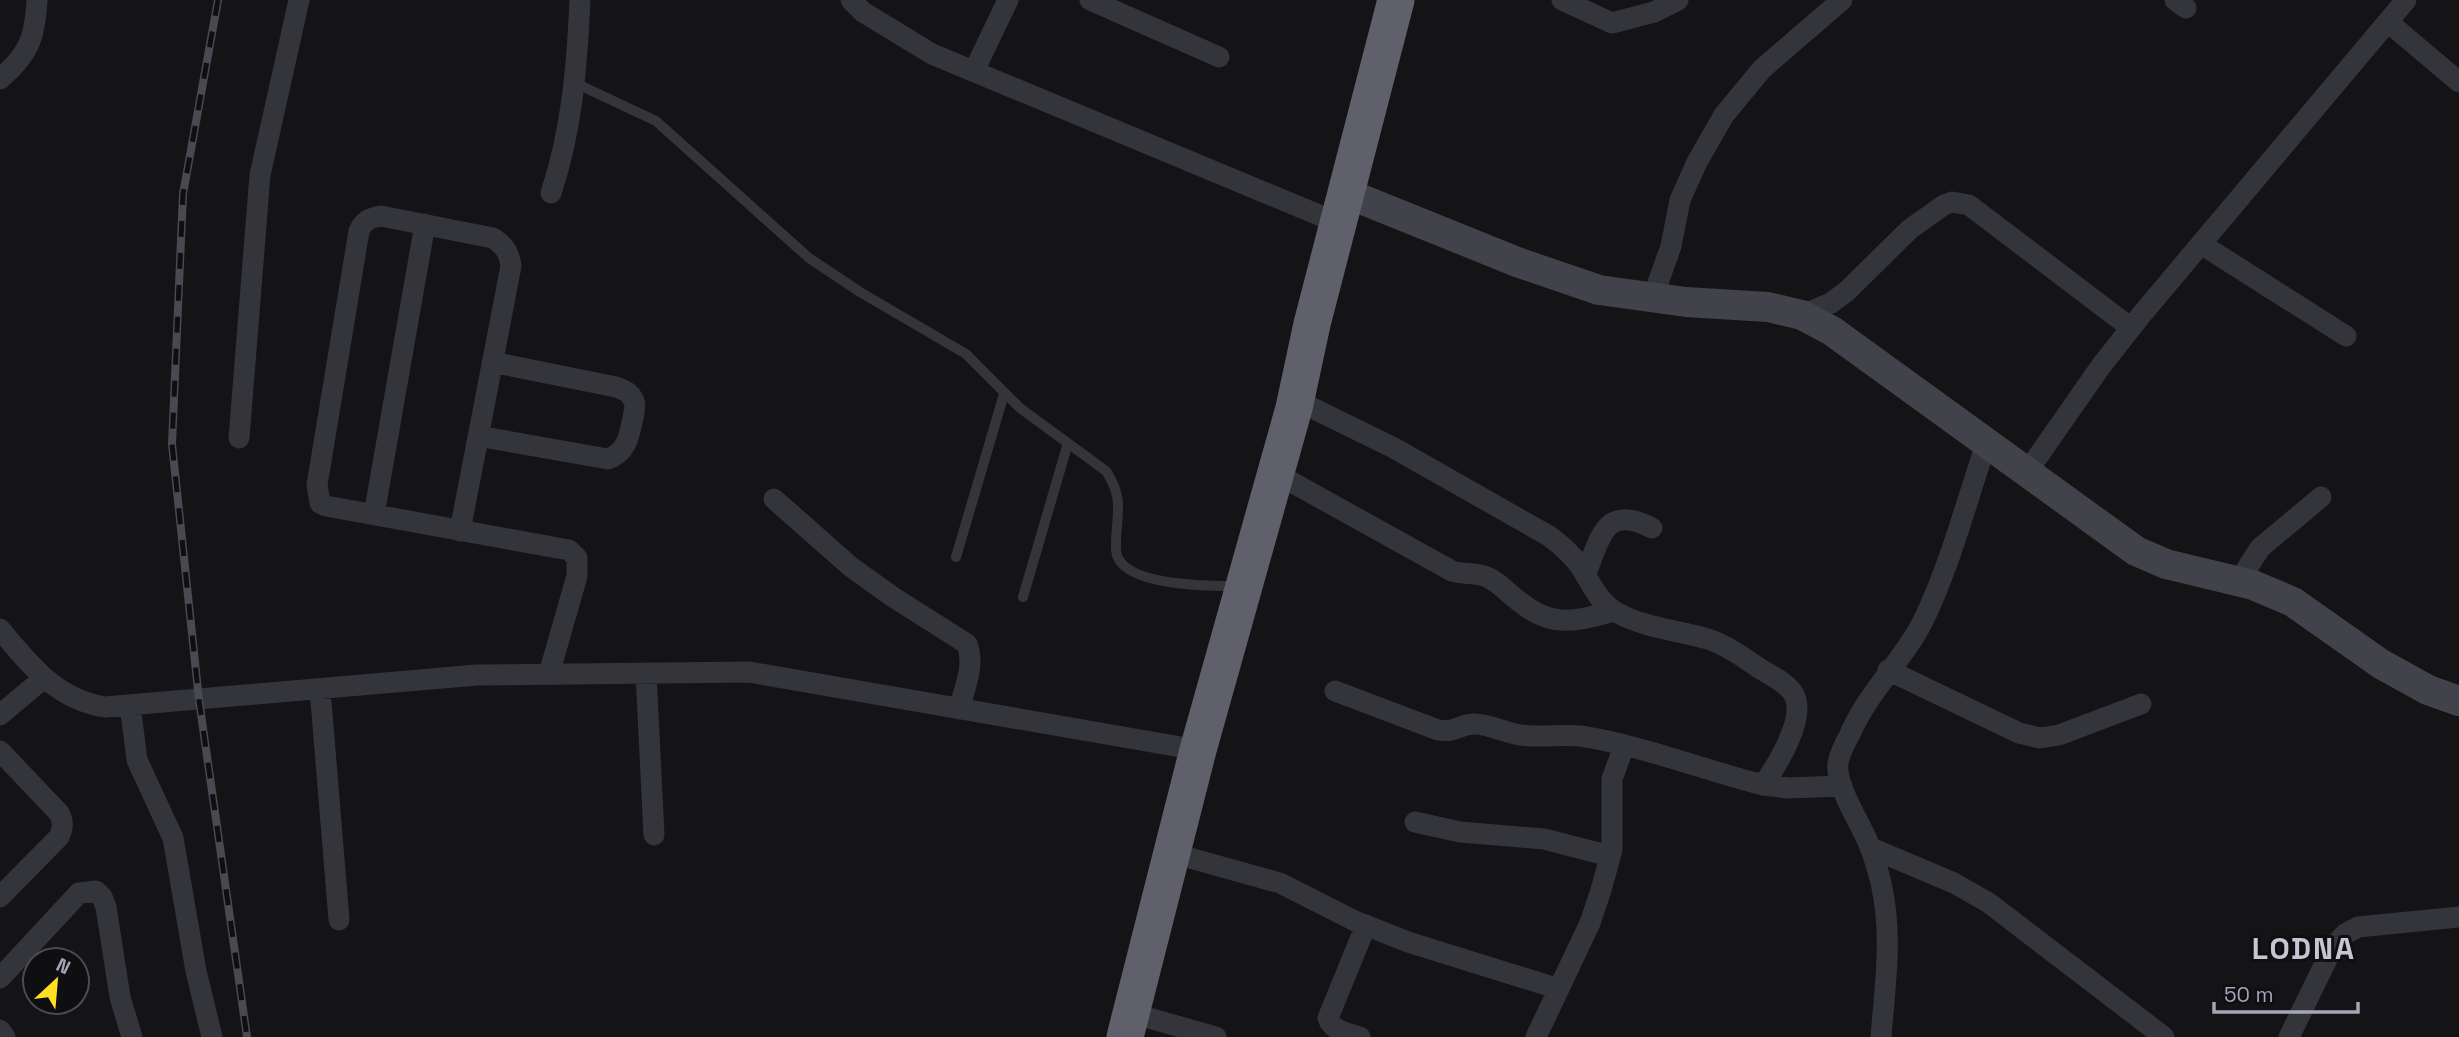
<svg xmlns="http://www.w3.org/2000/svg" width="2459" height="1037" font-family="'Space Grotesk',sans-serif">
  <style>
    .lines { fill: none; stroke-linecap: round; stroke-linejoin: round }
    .lane { stroke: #34343b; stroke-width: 10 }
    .street { stroke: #34343b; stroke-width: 21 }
    .secondary { stroke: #42424b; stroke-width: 30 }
    .highway { stroke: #60606c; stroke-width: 37 }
    .rail-casing { stroke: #494952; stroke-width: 8 }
    .rail { stroke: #0f0e10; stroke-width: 5; stroke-dasharray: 16; stroke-linecap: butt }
    .labels { text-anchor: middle; stroke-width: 6; stroke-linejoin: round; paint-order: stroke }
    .district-label { font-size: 30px; font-weight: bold; letter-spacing: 2px; fill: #c5c6d2; stroke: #0f0e10 }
  </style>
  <rect width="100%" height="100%" fill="#141315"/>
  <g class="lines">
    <!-- lane -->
    <path class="lane" d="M 575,83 L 656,121 L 809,258 L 860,292 L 966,354 L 1020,408 L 1106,471 C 1126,501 1115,517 1116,550 C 1118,587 1212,586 1238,586
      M 956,557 L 1004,394
      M 1023,597 L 1068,443"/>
    <!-- street -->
    <path class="street" d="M 851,0 L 863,12 L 932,54 L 1338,223
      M 1090,0 L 1219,57
      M 1562,0 L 1612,23 L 1654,12 L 1678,0
      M 2175,0 L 2186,8
      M 2388,22 L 2459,82
      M 974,71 L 1008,0
      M 0,79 C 29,54 35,38 37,0
      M 551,193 C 572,130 577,66 580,0
      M 2201,244 L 2346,336
      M 1653,297 L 1671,246 L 1680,200 L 1697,162 L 1724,115 L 1762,69 L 1842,0
      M 1802,315 L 1831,303 L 1847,291 L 1910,229 L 1944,205 L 1952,202 L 1969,205 L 2131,328
      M 1296,400 L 1394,448 L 1549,536 C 1561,545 1571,553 1580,566 C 1591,582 1597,601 1616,612 C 1644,628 1677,630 1708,639 C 1726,645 1743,657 1759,668 C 1770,675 1786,682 1793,693 C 1808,716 1777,765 1763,785
      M 478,436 L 608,459 C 627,452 629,436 633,418 C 634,412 636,406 634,401 C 630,392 624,390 616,387 L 492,362
      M 239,438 L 260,175 L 299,0
      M 2027,472 L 2101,366 L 2142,314 L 2406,0
      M 1277,474 L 1452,571 C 1464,575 1478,572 1489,578 C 1501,584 1510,595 1520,602 C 1553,629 1576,621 1614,611
      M 774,499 L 851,567 L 893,597 L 967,644 C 975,665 965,687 959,709
      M 374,515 L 425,224
      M 460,531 L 511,266 C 509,252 505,246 493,238 L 381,216 C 370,218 364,220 359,231 L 317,485 L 320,503 L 326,506 L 569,550 L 577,558 L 577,576 L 549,674
      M 1585,575 C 1601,538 1604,503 1652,528
      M 2239,581 L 2260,548 L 2321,497
      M 0,629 C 30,665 56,699 105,707 L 477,675 L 749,672 L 1198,750
      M 1888,670 L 2019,733 L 2040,738 L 2059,735 L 2141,704
      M 646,673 L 654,835
      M 320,689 L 339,920
      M 1335,691 L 1438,730 C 1456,733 1460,724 1474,724 C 1490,724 1505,733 1521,735 C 1541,738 1561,734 1580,736 C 1641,745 1703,770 1763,785 L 1788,788 L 1842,786
      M 130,705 L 137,760 L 173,838 L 196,971 L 212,1037
      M 0,715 L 44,678
      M 0,751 L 59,813 C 64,822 63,828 59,837 L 0,897
      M 1415,822 L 1460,832 L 1544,839 L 1610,856
      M 1871,848 L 1954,883 L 1989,903 L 2164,1037
      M 1172,853 L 1280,883 L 1355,921 L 1408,942 L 1559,989
      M 0,978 L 79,893 L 96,891 L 102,897 L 106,907 L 120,997 L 132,1037
      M 1131,1013 L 1216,1037
      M 0,1030 L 5,1037
      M 1360,1037 C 1348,1033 1332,1031 1328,1018 L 1366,925
      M 1536,1037 L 1590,923 L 1601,890 L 1612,850 L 1612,779 L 1624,746
      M 1881,1037 C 1885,985 1893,935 1881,883 C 1878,871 1875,859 1870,847 C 1862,825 1835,787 1838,763 C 1840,753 1845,743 1850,734 C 1869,690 1905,659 1925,617 C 1951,562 1967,500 1987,441
      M 2289,1037 L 2333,947 L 2345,934 L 2358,927 L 2459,917"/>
    <!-- secondary -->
    <path class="secondary" d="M 1346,193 L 1517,262 L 1599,290 L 1686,302 L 1768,307 L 1802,315 L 1832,331 L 2136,551 L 2166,564 L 2253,585 L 2293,602 L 2381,664 L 2428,690 L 2459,701"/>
    <!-- highway -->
    <path class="highway" d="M 1125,1037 L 1198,750 L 1294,408 L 1312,324 L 1396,0"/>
    <!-- rail casing -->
    <g class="rail-casing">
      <path id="rail" d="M 218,0 L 183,194 L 172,444 L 199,700 L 247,1037"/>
    </g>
    <!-- rail -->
    <use href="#rail" class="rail"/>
  </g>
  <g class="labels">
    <!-- district labels -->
    <g class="district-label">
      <text x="2304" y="959">LODNA</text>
    </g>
  </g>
  <!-- north arrow -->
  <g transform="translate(56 981) rotate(26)"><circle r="33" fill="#0f0e10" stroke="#4b4b53" stroke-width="2"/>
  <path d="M0-5L12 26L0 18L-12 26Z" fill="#ffe021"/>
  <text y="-10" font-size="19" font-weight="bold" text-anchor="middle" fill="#a4a6b7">N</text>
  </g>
  <!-- scale -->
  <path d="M2214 1002v10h144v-10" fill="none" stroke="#a4a6b7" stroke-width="3.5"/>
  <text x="2224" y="1002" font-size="21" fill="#a4a6b7" stroke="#0f0e10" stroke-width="5" paint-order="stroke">50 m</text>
</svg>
